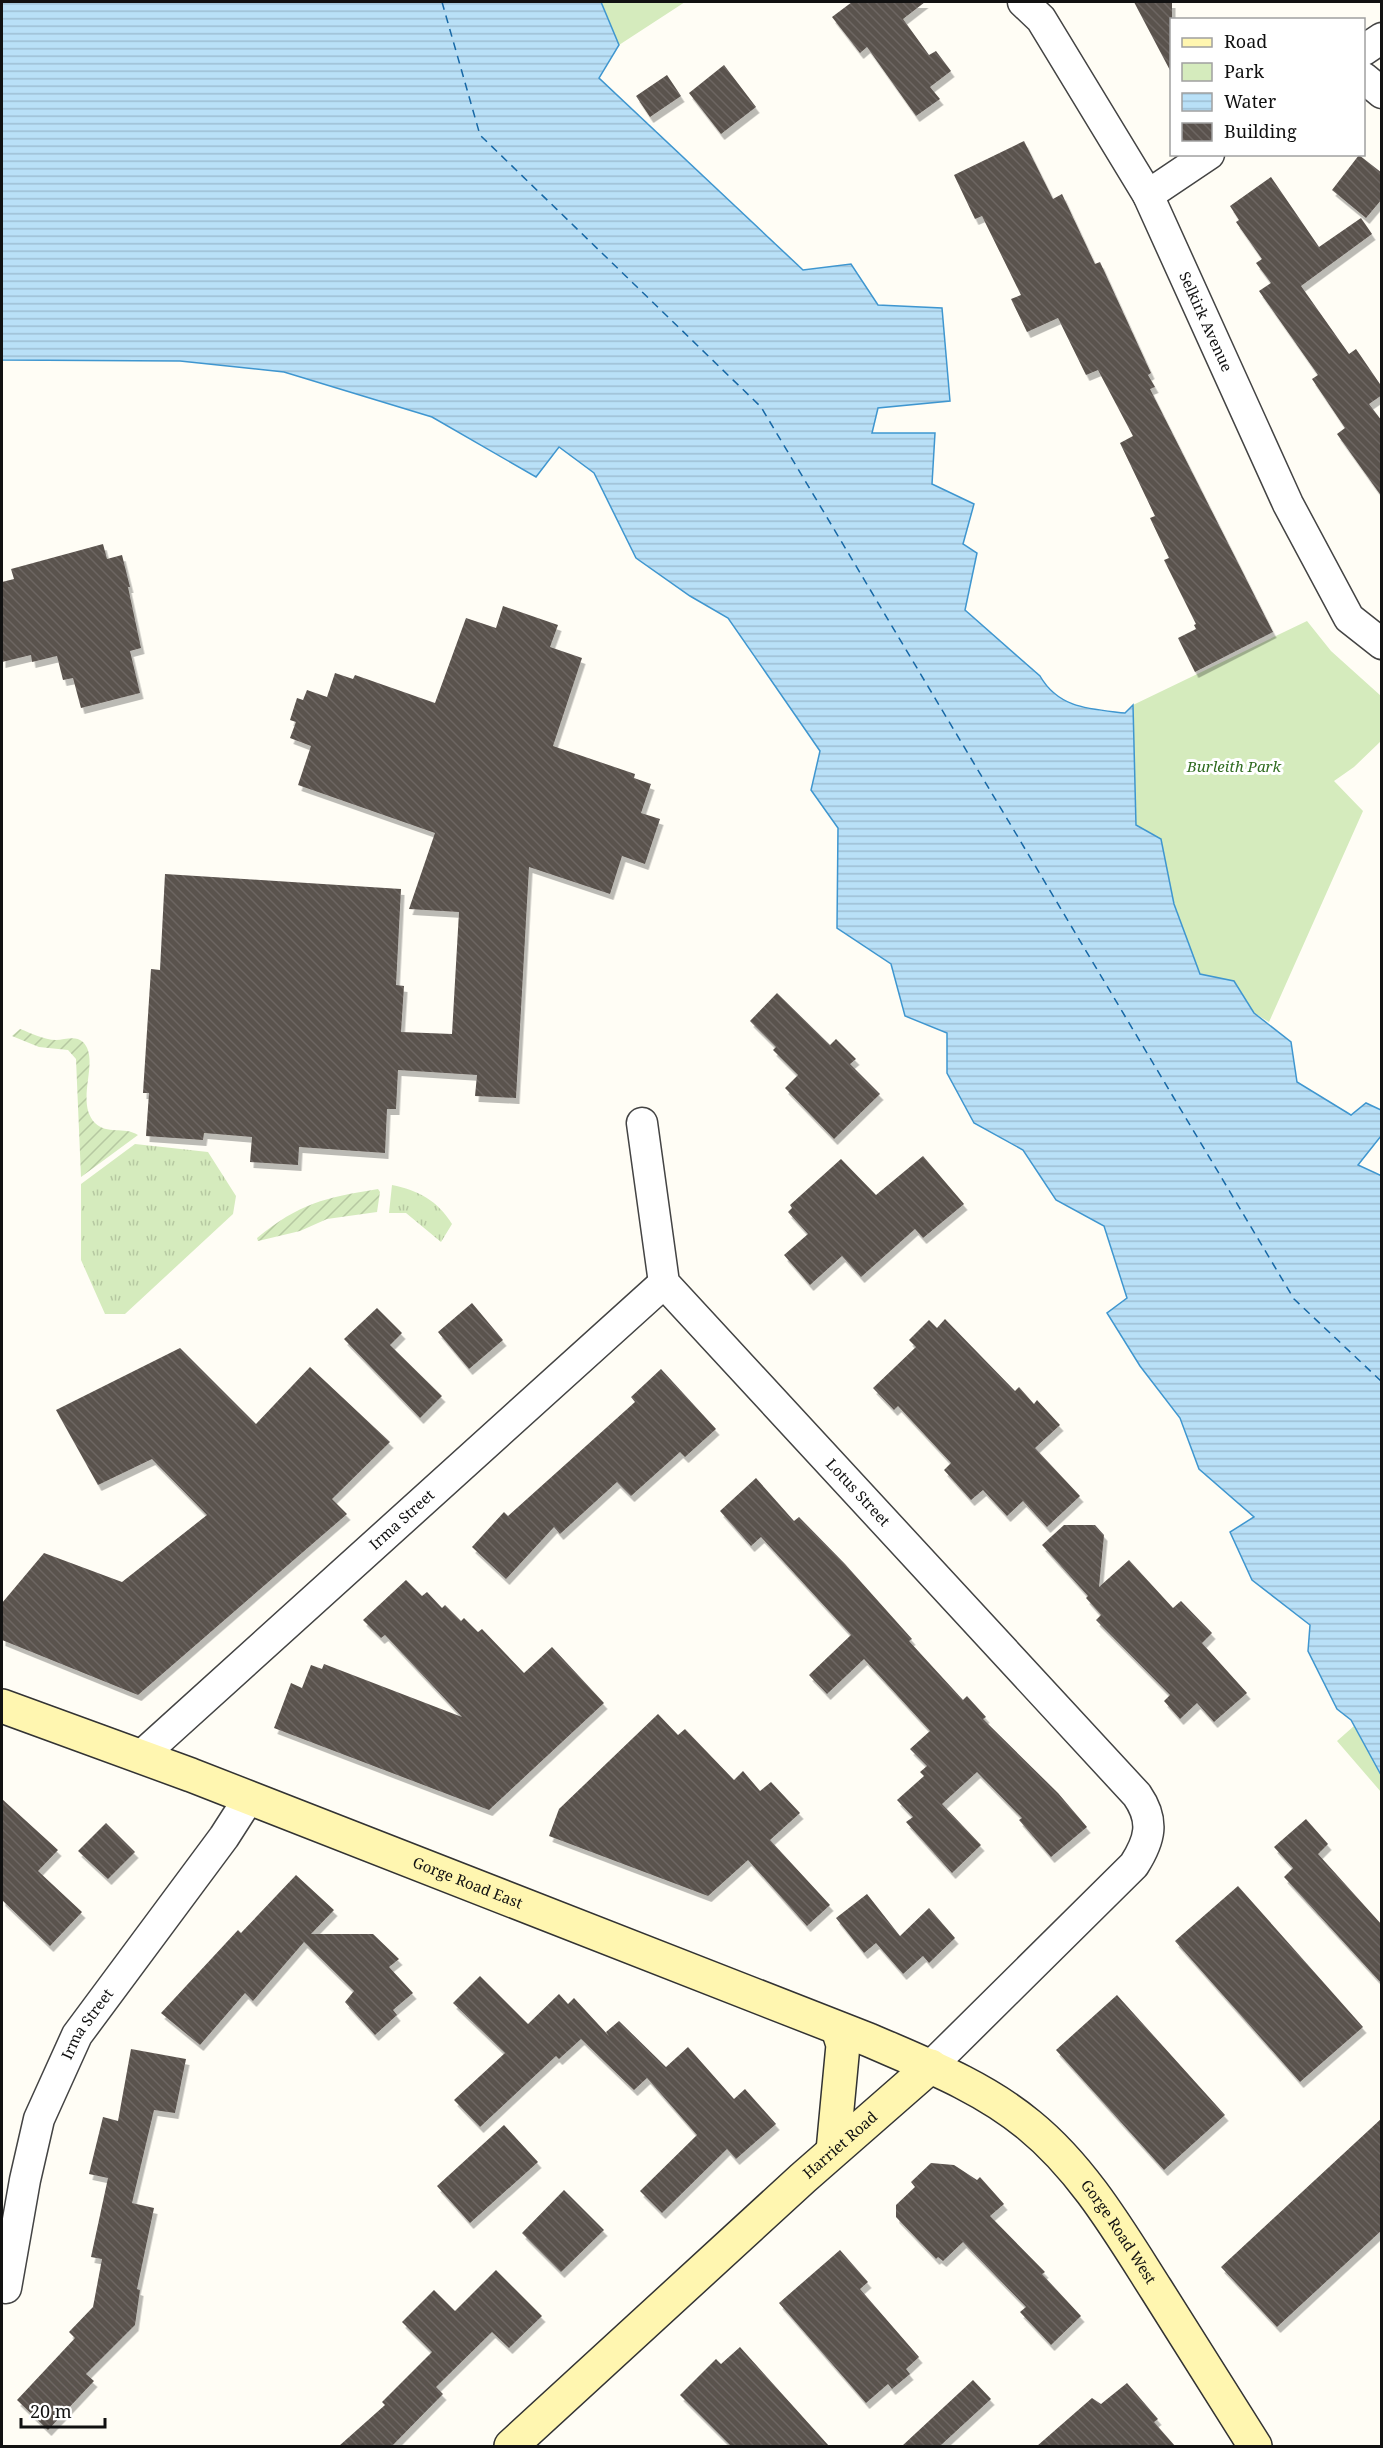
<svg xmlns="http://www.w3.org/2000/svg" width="1383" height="2448" font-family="'Noto Serif',serif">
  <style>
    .grass { fill: url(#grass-tufts) }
    .park { fill: #d5ebbd }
    .garden { fill: url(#garden-furrows) }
    .water { fill: url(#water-rules); stroke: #3f96cf; stroke-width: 1.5 }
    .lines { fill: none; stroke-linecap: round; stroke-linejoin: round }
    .ferry { stroke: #1768a6; stroke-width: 1.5; stroke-dasharray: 8 6; stroke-linecap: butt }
    .building { fill: url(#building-back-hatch); filter: url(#shadow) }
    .street-casing { stroke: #444; stroke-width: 33 }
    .secondary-casing { stroke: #333; stroke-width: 36 }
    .street { stroke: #fff; stroke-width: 30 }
    .secondary { stroke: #fff6b0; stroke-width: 33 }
    .labels { text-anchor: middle; stroke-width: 6; stroke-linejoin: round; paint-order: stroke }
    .street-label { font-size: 15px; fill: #111; stroke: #fff }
    .park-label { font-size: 15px; font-style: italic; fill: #2f6b1f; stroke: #fff }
  </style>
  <defs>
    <pattern id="grass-tufts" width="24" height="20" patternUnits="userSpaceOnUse" patternTransform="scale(1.5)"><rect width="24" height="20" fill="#d5ebbd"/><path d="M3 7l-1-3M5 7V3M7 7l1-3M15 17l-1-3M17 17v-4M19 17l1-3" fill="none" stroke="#b6c8a1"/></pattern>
    <pattern id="garden-furrows" width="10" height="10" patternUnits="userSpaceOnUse" patternTransform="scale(1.5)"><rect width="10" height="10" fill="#d5ebbd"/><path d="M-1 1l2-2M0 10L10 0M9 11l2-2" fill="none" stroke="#b6c8a1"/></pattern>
    <pattern id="water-rules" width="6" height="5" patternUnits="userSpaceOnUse" patternTransform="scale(1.5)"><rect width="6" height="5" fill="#b9e0f7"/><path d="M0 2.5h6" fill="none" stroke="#9ebfd3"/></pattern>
    <pattern id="building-back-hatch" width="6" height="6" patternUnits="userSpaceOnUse" patternTransform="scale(1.5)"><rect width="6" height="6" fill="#5a524d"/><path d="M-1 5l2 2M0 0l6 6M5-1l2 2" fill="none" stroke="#6d6662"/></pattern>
    <filter id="shadow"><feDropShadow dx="3.5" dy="6" stdDeviation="0" flood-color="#0004"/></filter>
  </defs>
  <rect width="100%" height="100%" fill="#fffdf5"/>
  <!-- grass -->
  <path class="grass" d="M 135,1144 L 208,1152 L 236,1196 L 233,1214 L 125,1314 L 105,1314 L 81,1260 L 81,1184 Z
    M 392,1185 C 418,1190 438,1201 452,1224 L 441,1242 L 406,1213 L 389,1213 Z"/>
  <!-- park -->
  <path class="park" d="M 601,2 L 685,2 L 619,45 Z
    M 1307,621 L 1331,651 L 1381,696 L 1381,741 L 1354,767 L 1334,781 L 1363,811 L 1269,1022 L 1254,1013 L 1234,981 L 1200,974 L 1174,904 L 1161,839 L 1136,826 L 1133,705 Z
    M 1354,1726 L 1381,1775 L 1381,1792 L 1337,1741 Z"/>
  <!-- garden -->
  <path class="garden" d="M 20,1029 C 31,1033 44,1040 56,1040 C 65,1040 75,1035 83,1042 C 101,1060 74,1101 95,1123 C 107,1135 124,1126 138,1135 L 81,1177 L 76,1059 L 68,1050 L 39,1047 L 12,1036 Z
    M 378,1189 L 380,1192 L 377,1212 L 327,1219 L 300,1231 L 258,1241 L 257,1238 C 300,1203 324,1198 378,1189 Z"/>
  <!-- water -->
  <path class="water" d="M 2,2 L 601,2 L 619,45 L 599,78 L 803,270 L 851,264 L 878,305 L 942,308 L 950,401 L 878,408 L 872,433 L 935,433 L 932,484 L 974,504 L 963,544 L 977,553 L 965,610 L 1040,676 C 1059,709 1091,709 1125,713 L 1133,705 L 1136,825 L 1161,839 L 1174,904 L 1200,974 L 1234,981 L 1254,1013 L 1291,1042 L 1297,1082 L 1351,1115 L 1366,1103 L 1381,1110 L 1381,1136 L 1358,1165 L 1382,1176 L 1381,1775 L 1351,1720 L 1337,1709 L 1308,1651 L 1310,1625 L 1252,1580 L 1230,1532 L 1254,1517 L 1199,1469 L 1180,1418 L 1140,1366 L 1107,1313 L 1127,1298 L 1104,1226 L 1056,1200 L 1023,1150 L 974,1123 L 947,1073 L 947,1033 L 905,1016 L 891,964 L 837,928 L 838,828 L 811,790 L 820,751 L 728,618 L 690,596 L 636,558 L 594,473 L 559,447 L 536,477 L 432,417 L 284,372 L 180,361 L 2,360 Z"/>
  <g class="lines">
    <!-- ferry -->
    <path class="ferry" d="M 442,2 L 480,135 L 761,407 L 1294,1299 L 1382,1382"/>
  </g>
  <!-- building -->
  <path class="building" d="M 852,2 L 925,2 L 903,19 L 929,55 L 936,51 L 951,71 L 930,87 L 940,99 L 916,116 L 867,47 L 860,53 L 832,17 Z
    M 1134,2 L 1172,2 L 1172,74 Z
    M 724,65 L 756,107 L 721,134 L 689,93 Z
    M 667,75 L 681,96 L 650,117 L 636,96 Z
    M 1024,141 L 1053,199 L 1062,194 L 1095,264 L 1100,262 L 1151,373 L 1148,375 L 1155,387 L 1150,389 L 1273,632 L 1195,672 L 1178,638 L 1196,629 L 1194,625 L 1196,624 L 1164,560 L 1169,558 L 1150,518 L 1155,516 L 1120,443 L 1133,436 L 1098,370 L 1086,375 L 1058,318 L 1027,332 L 1011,299 L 1021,295 L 982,216 L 975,219 L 954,175 Z
    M 1359,155 L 1382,173 L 1382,199 L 1366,218 L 1332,190 Z
    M 1271,177 L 1319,247 L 1361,218 L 1372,234 L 1301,286 L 1349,354 L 1356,349 L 1382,387 L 1382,395 L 1369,404 L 1382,421 L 1382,497 L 1337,434 L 1345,428 L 1312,379 L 1318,375 L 1259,291 L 1271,283 L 1256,263 L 1262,259 L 1236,222 L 1239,220 L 1230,206 Z
    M 103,544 L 107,559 L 122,555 L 130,587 L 128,587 L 141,648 L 130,651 L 140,693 L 81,708 L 73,678 L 63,680 L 57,656 L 32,662 L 31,655 L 2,662 L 2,582 L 14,579 L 11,569 Z
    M 503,606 L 558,625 L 550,647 L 582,658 L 553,746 L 635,774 L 634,778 L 651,784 L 641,813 L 660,819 L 645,864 L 622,856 L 610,894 L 529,867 L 516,1098 L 475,1096 L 477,1075 L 398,1070 L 396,1109 L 387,1109 L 385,1153 L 299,1147 L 298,1165 L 250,1162 L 252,1137 L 204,1133 L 203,1140 L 146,1136 L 149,1093 L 143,1093 L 151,969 L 160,970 L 165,874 L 401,889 L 396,985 L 404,986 L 401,1032 L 452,1034 L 459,912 L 409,909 L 435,833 L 298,785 L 311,746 L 290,738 L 296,722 L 290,720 L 297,698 L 303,700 L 307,690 L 327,697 L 335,673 L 353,679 L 355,675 L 435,703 L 466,618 L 496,628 Z
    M 777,993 L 830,1045 L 836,1039 L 856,1059 L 850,1064 L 880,1094 L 834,1139 L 785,1088 L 798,1075 L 773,1050 L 776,1047 L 750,1021 Z
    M 923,1156 L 964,1204 L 923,1238 L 915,1229 L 861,1277 L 842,1256 L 810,1285 L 784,1255 L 808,1234 L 788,1212 L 792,1208 L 790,1205 L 841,1159 L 876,1195 Z
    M 472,1303 L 503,1340 L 469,1369 L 438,1332 Z
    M 377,1308 L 402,1333 L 390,1345 L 442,1396 L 420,1418 L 344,1339 Z
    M 945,1319 L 1015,1391 L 1019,1387 L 1034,1404 L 1037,1400 L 1060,1425 L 1035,1448 L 1080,1496 L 1047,1527 L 1023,1501 L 1007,1516 L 983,1490 L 971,1500 L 944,1470 L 951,1463 L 898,1406 L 894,1410 L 873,1388 L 916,1347 L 909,1340 L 929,1320 L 937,1328 Z
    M 180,1348 L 256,1424 L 310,1367 L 390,1442 L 332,1499 L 347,1514 L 138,1695 L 2,1640 L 2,1603 L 44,1553 L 122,1582 L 207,1515 L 152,1459 L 98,1485 L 56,1410 Z
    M 661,1369 L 716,1429 L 685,1457 L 680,1452 L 631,1496 L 617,1482 L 560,1534 L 554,1527 L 506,1579 L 472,1547 L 504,1512 L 508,1516 L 635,1402 L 631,1397 Z
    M 756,1478 L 794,1521 L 799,1517 L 845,1564 L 912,1639 L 909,1641 L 963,1700 L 967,1696 L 986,1717 L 983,1719 L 1058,1793 L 1087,1827 L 1051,1857 L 1019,1820 L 1022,1818 L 977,1772 L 942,1804 L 981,1845 L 952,1873 L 906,1822 L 913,1817 L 897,1800 L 924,1776 L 920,1772 L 927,1766 L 910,1749 L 930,1731 L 864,1659 L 827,1694 L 809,1675 L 851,1635 L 761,1537 L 751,1546 L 720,1511 Z
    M 1064,1525 L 1095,1525 L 1104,1535 L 1099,1587 L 1129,1560 L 1173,1608 L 1181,1601 L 1212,1633 L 1202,1643 L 1247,1693 L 1214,1722 L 1197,1703 L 1180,1719 L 1164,1701 L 1170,1695 L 1096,1620 L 1101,1615 L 1086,1598 L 1088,1596 L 1042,1545 Z
    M 406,1580 L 422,1596 L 427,1592 L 442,1608 L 445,1605 L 461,1621 L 464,1618 L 478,1632 L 482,1629 L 524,1673 L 552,1647 L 604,1703 L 489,1810 L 274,1728 L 291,1683 L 302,1688 L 311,1665 L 322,1669 L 324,1664 L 462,1717 L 385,1635 L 381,1638 L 363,1620 Z
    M 658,1714 L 678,1735 L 685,1729 L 734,1780 L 743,1771 L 760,1791 L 771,1782 L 800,1813 L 770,1840 L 830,1905 L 807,1926 L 748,1860 L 708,1896 L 549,1836 L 559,1809 Z
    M 2,1799 L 58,1850 L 38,1871 L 82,1912 L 50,1946 L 2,1900 Z
    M 1306,1819 L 1328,1844 L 1318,1854 L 1382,1925 L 1382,1984 L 1284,1877 L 1293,1868 L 1274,1847 Z
    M 106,1823 L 135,1852 L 108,1879 L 78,1851 Z
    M 296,1875 L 334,1910 L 311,1934 L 373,1934 L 399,1959 L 389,1967 L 413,1993 L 393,2010 L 397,2015 L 375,2035 L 345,2002 L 354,1991 L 304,1942 L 253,2001 L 245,1993 L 200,2045 L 161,2013 L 238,1930 L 241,1933 Z
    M 1238,1886 L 1363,2027 L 1300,2082 L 1175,1941 Z
    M 867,1894 L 900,1936 L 929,1908 L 955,1938 L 929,1963 L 923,1956 L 903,1974 L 876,1943 L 864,1953 L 836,1918 Z
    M 480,1976 L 528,2024 L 559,1994 L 568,2004 L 574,1998 L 609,2036 L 606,2032 L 619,2021 L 666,2067 L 688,2047 L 734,2099 L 745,2089 L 776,2124 L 736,2159 L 727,2149 L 662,2213 L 640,2191 L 697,2135 L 647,2078 L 634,2090 L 581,2039 L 559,2059 L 556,2056 L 480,2127 L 454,2100 L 505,2053 L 453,2003 Z
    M 1117,1995 L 1225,2115 L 1164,2170 L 1056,2050 Z
    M 131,2049 L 186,2059 L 175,2113 L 154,2110 L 132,2203 L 154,2208 L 137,2289 L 140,2290 L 135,2325 L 86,2374 L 94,2381 L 48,2430 L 17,2400 L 75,2338 L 69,2332 L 93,2307 L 102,2259 L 91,2257 L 108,2178 L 89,2174 L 103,2117 L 118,2121 Z
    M 1382,2118 L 1382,2230 L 1277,2327 L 1221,2267 Z
    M 504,2125 L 538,2162 L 470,2223 L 437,2186 Z
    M 931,2163 L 954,2165 L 977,2180 L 980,2177 L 1004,2204 L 990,2216 L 1045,2272 L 1042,2274 L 1081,2316 L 1051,2345 L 1020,2312 L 1026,2307 L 963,2242 L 943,2261 L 938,2257 L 936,2259 L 896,2217 L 896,2205 L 915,2187 L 911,2182 Z
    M 564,2190 L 604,2230 L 561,2272 L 522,2233 Z
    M 840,2250 L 868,2282 L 860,2289 L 919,2357 L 906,2369 L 910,2374 L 892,2389 L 888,2384 L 866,2403 L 779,2303 Z
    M 496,2270 L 542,2316 L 509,2348 L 492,2332 L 436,2387 L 443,2394 L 392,2446 L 339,2446 L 385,2405 L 382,2402 L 432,2352 L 402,2322 L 434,2290 L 455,2311 Z
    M 740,2347 L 829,2446 L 731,2446 L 680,2395 L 716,2359 L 721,2364 Z
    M 973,2380 L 991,2399 L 940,2446 L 902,2446 Z
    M 1127,2383 L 1158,2419 L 1154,2422 L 1175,2446 L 1037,2446 L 1092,2398 L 1101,2404 Z"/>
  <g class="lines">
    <!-- street casing -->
    <g class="street-casing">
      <g id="street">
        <path id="s1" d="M 1023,2 L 1041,19 L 1148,195 L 1288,504 L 1349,618 L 1382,644"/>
        <path d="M 1364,50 L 1382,38"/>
        <path d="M 1364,78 L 1382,93"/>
        <path d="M 1148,195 L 1209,154"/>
        <path id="s2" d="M 642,1123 L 664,1283 L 1137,1795 C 1155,1821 1150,1840 1134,1865 L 931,2066"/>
        <path id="s3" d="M 141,1756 L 664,1283"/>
        <path id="s4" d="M 6,2288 L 25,2180 L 39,2119 L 77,2035 L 224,1837 L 249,1798"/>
      </g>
    </g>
    <!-- secondary casing -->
    <g class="secondary-casing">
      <g id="secondary">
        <path id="s5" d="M 2,1706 L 191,1775 L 869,2040 C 924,2064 982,2086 1029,2125 C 1083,2169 1119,2231 1156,2289 C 1189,2342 1222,2394 1255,2446"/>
        <path d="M 833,2151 L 843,2045 L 838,2029"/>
        <path id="s6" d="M 511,2446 L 803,2178 L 931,2066"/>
      </g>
    </g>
    <!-- street -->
    <use href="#street" class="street"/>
    <!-- secondary -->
    <use href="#secondary" class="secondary"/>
  </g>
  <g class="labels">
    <!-- street labels -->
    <g class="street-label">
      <text dy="5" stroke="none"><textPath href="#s1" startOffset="370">Selkirk Avenue</textPath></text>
      <text dy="5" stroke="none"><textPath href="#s2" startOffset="447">Lotus Street</textPath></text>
      <text dy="5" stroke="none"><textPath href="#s3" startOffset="352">Irma Street</textPath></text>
      <text dy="5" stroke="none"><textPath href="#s5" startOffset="498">Gorge Road East</textPath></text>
      <text dy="5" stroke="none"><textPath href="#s4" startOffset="279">Irma Street</textPath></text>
      <text dy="5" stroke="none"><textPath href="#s6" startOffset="446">Harriet Road</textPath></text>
      <text dy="5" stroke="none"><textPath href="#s5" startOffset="1251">Gorge Road West</textPath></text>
    </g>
    <!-- park labels -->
    <g class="park-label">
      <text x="1234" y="772">Burleith Park</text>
    </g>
  </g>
  <!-- border -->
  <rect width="1383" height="2448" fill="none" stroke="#111111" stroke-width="6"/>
  <!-- legend -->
  <rect x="1170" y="18" width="195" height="138" fill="#ffffff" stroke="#a0a0a0" stroke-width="1.5"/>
  <rect x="1182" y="38" width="30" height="9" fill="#fff6b0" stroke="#a0a0a0" stroke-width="1.5"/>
  <text x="1224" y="48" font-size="18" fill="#111111">Road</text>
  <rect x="1182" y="63" width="30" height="18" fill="#d5ebbd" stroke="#a0a0a0" stroke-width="1.5"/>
  <text x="1224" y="78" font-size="18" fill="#111111">Park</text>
  <rect x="1182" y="93" width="30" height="18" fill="url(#water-rules)" stroke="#a0a0a0" stroke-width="1.5"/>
  <text x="1224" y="108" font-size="18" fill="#111111">Water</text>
  <rect x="1182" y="123" width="30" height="18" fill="url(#building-back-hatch)" stroke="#a0a0a0" stroke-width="1.5"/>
  <text x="1224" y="138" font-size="18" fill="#111111">Building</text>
  <!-- scale -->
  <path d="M21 2418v9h84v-9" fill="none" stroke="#111111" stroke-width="3"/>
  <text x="30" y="2418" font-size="18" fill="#111111" stroke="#ffffff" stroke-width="4.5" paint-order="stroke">20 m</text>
</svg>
